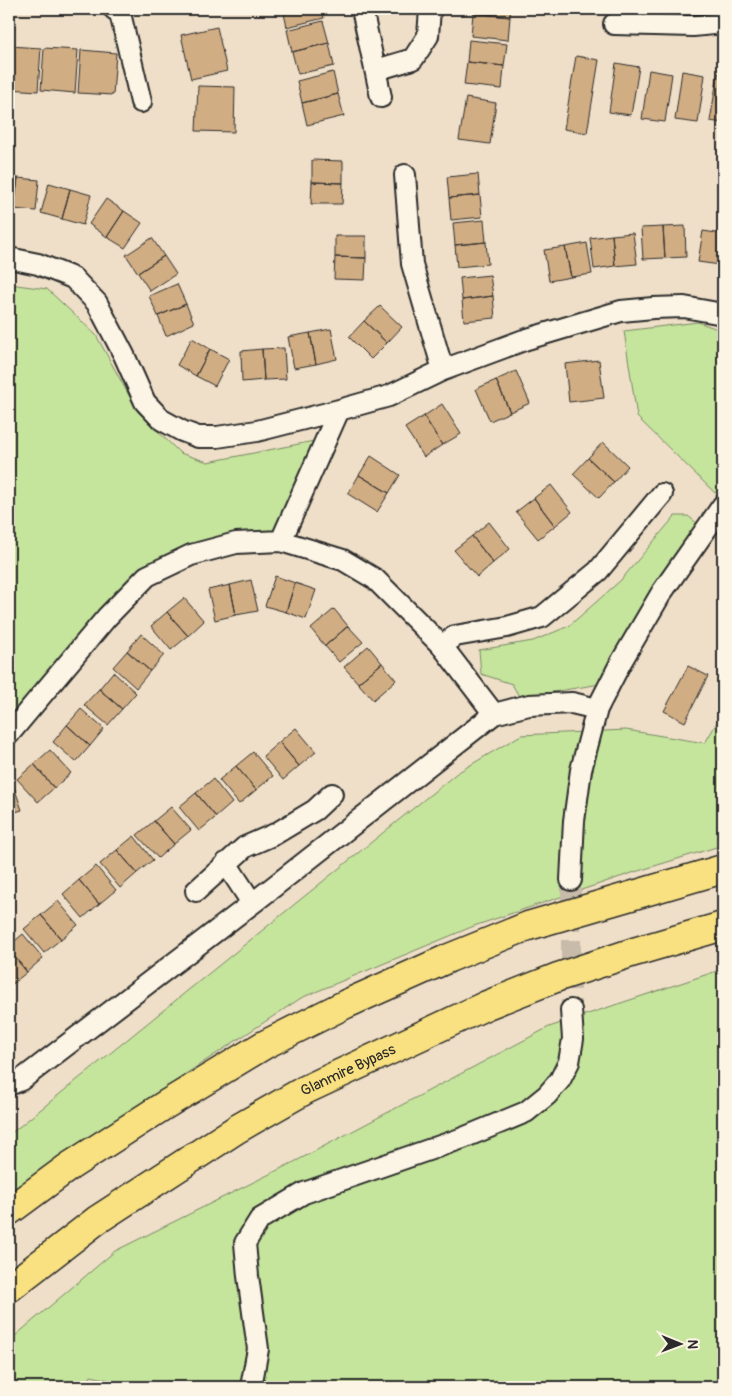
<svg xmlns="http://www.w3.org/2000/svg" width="732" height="1396" font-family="Pangolin,sans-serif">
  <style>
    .green { fill: #c5e49c; stroke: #788864 }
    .building { fill: #d1ad83; stroke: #2b2b2b }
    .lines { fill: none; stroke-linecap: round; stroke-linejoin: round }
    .street-tunnel { stroke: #c8bba9; stroke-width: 20; stroke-dasharray: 20 10; stroke-linecap: butt }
    .street-casing { stroke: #2b2b2b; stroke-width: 24 }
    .highway-casing { stroke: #2b2b2b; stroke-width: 31 }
    .street { stroke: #fcf5e5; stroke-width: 20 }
    .highway { stroke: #f9e181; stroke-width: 28 }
    .labels { text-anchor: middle; stroke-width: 4; stroke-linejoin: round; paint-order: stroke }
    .street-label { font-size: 15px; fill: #2b2b2b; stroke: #fcf5e5 }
  </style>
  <rect width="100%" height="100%" fill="#efdfc8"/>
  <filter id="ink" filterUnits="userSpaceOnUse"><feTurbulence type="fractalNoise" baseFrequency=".02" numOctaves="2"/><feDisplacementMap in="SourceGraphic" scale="10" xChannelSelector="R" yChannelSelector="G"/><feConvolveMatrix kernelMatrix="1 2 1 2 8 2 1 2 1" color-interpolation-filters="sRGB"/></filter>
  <g filter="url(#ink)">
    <!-- green -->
    <path class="green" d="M 9,284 L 47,289 L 96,335 L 138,412 L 180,453 L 208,462 L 314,441 L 273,531 L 227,539 L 151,561 L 70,651 L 9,722 Z
      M 698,322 L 723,331 L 723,483 L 715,493 L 637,417 L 624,331 Z
      M 675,516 L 688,516 L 698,524 L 600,684 L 529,696 L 521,700 L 512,684 L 481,674 L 479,650 L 533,641 L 569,626 L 621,580 Z
      M 723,712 L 723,845 L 635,872 L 474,926 L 301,998 L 187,1073 L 48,1173 L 9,1203 L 9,1135 L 457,773 L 521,735 L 626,730 L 705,743 Z
      M 723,969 L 723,1387 L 139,1387 L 91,1376 L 85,1387 L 9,1387 L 9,1341 L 115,1251 L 298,1160 L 549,1027 Z"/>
    <!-- building -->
    <path class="building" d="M 283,9 L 321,9 L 324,18 L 287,27 Z
      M 473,9 L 511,9 L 510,17 L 473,13 Z
      M 473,13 L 510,17 L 508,40 L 471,36 Z
      M 323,21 L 329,43 L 292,52 L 287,30 Z
      M 217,27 L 227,71 L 191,79 L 181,35 Z
      M 469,40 L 507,44 L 504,66 L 467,62 Z
      M 329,43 L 334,66 L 298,74 L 292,52 Z
      M 9,46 L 41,48 L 38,91 L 9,89 Z
      M 44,48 L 78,50 L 75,93 L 41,90 Z
      M 81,50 L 116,53 L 113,95 L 78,93 Z
      M 576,56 L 599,60 L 587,133 L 564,129 Z
      M 467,62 L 504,66 L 502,89 L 464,85 Z
      M 616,63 L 639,67 L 631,115 L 609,112 Z
      M 649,70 L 672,74 L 665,122 L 642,119 Z
      M 682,71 L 705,75 L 698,123 L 675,120 Z
      M 333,72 L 338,94 L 302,103 L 297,81 Z
      M 718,73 L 723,74 L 723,123 L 710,121 Z
      M 198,86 L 235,87 L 234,132 L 196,131 Z
      M 338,94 L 344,116 L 307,125 L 302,103 Z
      M 466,98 L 496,103 L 490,144 L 459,140 Z
      M 312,160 L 343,161 L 343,183 L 312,182 Z
      M 478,174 L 480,195 L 449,198 L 447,177 Z
      M 9,177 L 18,178 L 14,209 L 9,208 Z
      M 18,178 L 39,180 L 36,211 L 14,209 Z
      M 312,182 L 343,183 L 342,204 L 311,204 Z
      M 49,183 L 70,189 L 62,219 L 41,213 Z
      M 70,189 L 91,195 L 83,225 L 62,219 Z
      M 480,195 L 482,217 L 451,220 L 449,198 Z
      M 106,199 L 124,211 L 107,237 L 89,224 Z
      M 124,211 L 142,223 L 125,248 L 107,237 Z
      M 484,220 L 486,242 L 455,245 L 453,223 Z
      M 685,226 L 686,257 L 665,258 L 663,227 Z
      M 663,227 L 665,258 L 643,259 L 641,228 Z
      M 703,231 L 723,234 L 720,265 L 698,262 Z
      M 633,233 L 637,264 L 615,266 L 612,235 Z
      M 612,235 L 615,266 L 594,269 L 590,238 Z
      M 335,236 L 366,236 L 366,258 L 335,257 Z
      M 152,238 L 164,256 L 138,273 L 126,255 Z
      M 486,242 L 488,264 L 457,267 L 455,245 Z
      M 587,243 L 592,274 L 571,277 L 565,247 Z
      M 565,247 L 571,277 L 549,281 L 544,250 Z
      M 164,256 L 176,274 L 150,291 L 138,273 Z
      M 335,257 L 366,258 L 365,280 L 334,279 Z
      M 490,275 L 493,296 L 462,300 L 460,278 Z
      M 177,284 L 186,304 L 158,316 L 149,296 Z
      M 493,296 L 495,318 L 464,321 L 462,300 Z
      M 186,304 L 194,323 L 166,336 L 158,316 Z
      M 380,306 L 402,327 L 387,343 L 364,321 Z
      M 364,321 L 387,343 L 371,359 L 349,337 Z
      M 331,329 L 337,359 L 316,364 L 310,333 Z
      M 310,333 L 316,364 L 294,368 L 288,337 Z
      M 192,338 L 210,349 L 196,376 L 177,365 Z
      M 284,348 L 286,379 L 264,380 L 262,349 Z
      M 210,349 L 229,359 L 215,386 L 196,376 Z
      M 262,349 L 264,380 L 242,382 L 241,351 Z
      M 599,360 L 604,398 L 569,402 L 565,364 Z
      M 516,371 L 530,403 L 510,412 L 496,380 Z
      M 496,380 L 510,412 L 490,421 L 476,389 Z
      M 442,404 L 461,434 L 442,445 L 424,416 Z
      M 424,416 L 442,445 L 424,457 L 405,428 Z
      M 603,442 L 628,466 L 614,482 L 588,458 Z
      M 371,456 L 400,475 L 389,493 L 359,475 Z
      M 588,458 L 614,482 L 599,498 L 573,474 Z
      M 359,475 L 389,493 L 377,512 L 348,494 Z
      M 551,485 L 572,512 L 555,526 L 534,498 Z
      M 534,498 L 555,526 L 538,539 L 516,512 Z
      M 489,522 L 510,549 L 493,563 L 472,536 Z
      M 472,536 L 493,563 L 477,577 L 454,550 Z
      M 275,576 L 295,583 L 286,612 L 265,606 Z
      M 251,580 L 258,611 L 236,615 L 230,585 Z
      M 295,583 L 316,590 L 306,619 L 286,612 Z
      M 230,585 L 236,615 L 215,620 L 208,590 Z
      M 184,598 L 204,621 L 188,636 L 167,612 Z
      M 334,609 L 348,626 L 325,646 L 311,629 Z
      M 167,612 L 188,636 L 171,650 L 151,626 Z
      M 348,626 L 363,642 L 339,662 L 325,646 Z
      M 141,634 L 164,655 L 150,671 L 127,651 Z
      M 368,646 L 382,663 L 358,683 L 344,667 Z
      M 127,651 L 150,671 L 136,688 L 113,667 Z
      M 382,663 L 396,680 L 373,700 L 358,683 Z
      M 688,666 L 708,676 L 685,722 L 664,711 Z
      M 113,672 L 136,693 L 122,709 L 99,689 Z
      M 99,689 L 122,709 L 108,725 L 84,705 Z
      M 81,709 L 104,729 L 90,746 L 67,725 Z
      M 67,725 L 90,746 L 76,762 L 53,742 Z
      M 296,728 L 316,752 L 299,766 L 279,742 Z
      M 279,742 L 299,766 L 283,780 L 263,756 Z
      M 50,750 L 71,773 L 54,788 L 34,764 Z
      M 253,752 L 273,776 L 256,790 L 236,766 Z
      M 34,764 L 54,788 L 38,802 L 17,779 Z
      M 236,766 L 256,790 L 239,804 L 219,780 Z
      M 213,779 L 232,803 L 216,817 L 196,793 Z
      M 12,781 L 22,810 L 9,814 L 9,782 Z
      M 196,793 L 216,817 L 199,831 L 179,807 Z
      M 171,807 L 191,830 L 174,844 L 154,821 Z
      M 154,821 L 174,844 L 158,858 L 137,835 Z
      M 134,836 L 153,860 L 137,873 L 117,850 Z
      M 117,850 L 137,873 L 120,888 L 100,864 Z
      M 96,866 L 116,890 L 99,904 L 79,880 Z
      M 79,880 L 99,904 L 83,918 L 63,894 Z
      M 58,901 L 78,925 L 61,939 L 41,915 Z
      M 41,915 L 61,939 L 44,953 L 24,929 Z
      M 23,934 L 43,958 L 27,972 L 9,950 L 9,946 Z
      M 9,950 L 27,972 L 10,986 L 9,984 Z"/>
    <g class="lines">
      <!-- street-tunnel -->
      <path class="street-tunnel" d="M 571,880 L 571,1010"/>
      <!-- street casing -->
      <g class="street-casing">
        <path id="street" d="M 114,9 L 120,13 L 141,102
          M 362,9 L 381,97
          M 614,24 L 693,26 L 723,23
          M 376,70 L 413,59 L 428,36 L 430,9
          M 405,175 L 412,264 L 443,370
          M 9,258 L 38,264 L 73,278 L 97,303 L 124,355 L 145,402 L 162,420 L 182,431 L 198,437 L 217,437 L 257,431 L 339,410 L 389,396 L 443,370 L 524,340 L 621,311 L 653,308 L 684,307 L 723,314
          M 281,541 L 339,410
          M 442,646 L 455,636 L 507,627 L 542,617 L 598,571 L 662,494
          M 9,734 L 107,617 L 147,576 L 191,555 L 236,543 L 281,541 L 343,560 L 375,579 L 442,646 L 494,714 L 529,705 L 572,703 L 597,709
          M 226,863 L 252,903
          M 571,880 L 574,821 L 581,770 L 597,709 L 621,662 L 662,592 L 723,505
          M 196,891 L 245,847 L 275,834 L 315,810 L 332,794
          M 9,1085 L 21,1080 L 258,899 L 494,714
          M 251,1387 L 258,1349 L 248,1276 L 245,1243 L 260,1219 L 304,1193 L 463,1138 L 526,1112 L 547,1095 L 560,1080 L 569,1062 L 573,1039 L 571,1010"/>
      </g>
      <!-- highway casing -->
      <g class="highway-casing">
        <g id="highway">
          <path d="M 9,1211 L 70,1166 L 165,1105 L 264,1045 L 346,1004 L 449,958 L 528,926 L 723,869"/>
          <path id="s1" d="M 9,1288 L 97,1220 L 237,1129 L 305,1090 L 487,1005 L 558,977 L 634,952 L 723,926"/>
        </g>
      </g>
      <!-- street -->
      <use href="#street" class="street"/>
      <!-- highway -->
      <use href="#highway" class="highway"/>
    </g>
  </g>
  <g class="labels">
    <!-- street labels -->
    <g class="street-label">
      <text dy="5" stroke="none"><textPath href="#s1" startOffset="404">Glanmire Bypass</textPath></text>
    </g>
  </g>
  <!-- margin -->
  <rect width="732" height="1396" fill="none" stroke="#fcf5e5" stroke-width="30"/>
  <rect x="15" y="15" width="702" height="1366" fill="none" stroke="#2b2b2b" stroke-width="2" filter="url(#ink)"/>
  <!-- north arrow -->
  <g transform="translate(680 1344) rotate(91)" stroke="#fcf5e5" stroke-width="4" paint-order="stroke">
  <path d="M0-4L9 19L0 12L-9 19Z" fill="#2b2b2b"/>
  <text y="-8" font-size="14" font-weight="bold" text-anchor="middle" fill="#2b2b2b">N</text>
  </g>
</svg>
